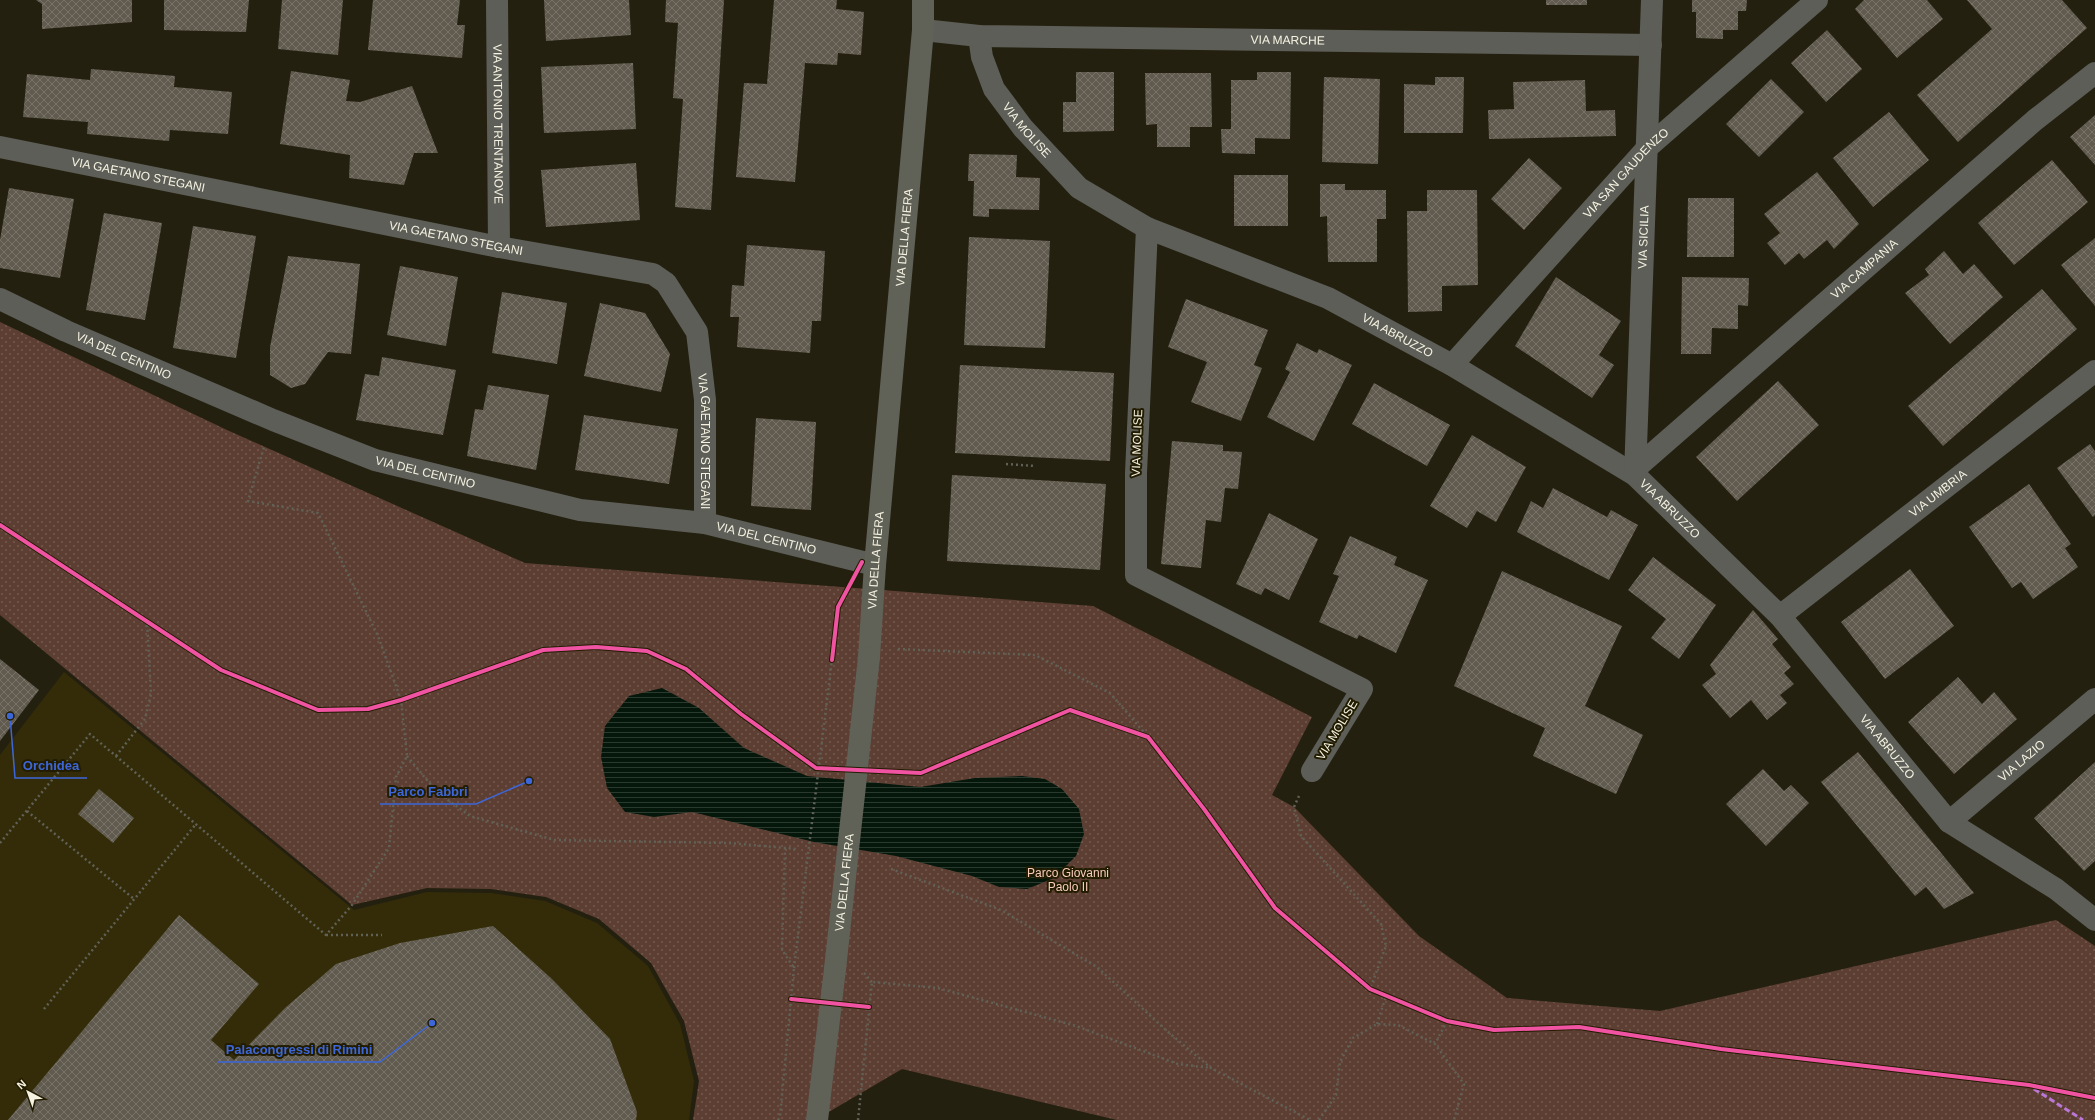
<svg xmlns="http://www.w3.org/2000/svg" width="2095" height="1120" font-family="Helvetica,sans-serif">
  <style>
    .built { fill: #342c08 }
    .green { fill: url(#green-dots) }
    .water { fill: url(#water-rules) }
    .building { fill: url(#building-cross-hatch) }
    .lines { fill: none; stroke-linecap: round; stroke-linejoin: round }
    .path { stroke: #606157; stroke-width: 2.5; stroke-dasharray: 2 3; stroke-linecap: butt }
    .street { stroke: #5d5e57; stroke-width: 22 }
    .secondary { stroke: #606157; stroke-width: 22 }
    .path-bridge { stroke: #606157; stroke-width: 2.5; stroke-dasharray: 2 3; stroke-linecap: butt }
    .secondary-bridge { stroke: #606157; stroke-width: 22 }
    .quiet { stroke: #ba77d6; stroke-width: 3; stroke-dasharray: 6 3; stroke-linecap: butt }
    .cycleway-casing { stroke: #221c01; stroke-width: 6 }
    .cycleway { stroke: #f153a3; stroke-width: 4 }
    .labels { text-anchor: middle; stroke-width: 4; stroke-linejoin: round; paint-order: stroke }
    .street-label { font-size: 12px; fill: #f5f2e1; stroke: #221c01 }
    .park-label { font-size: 12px; fill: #f9ccbe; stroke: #221c01 }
    .leader { fill: none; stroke: #3d67d9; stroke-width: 1.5 }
    .callout-dot { fill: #3d67d9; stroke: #221c01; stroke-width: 1.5 }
    .callout-label { font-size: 13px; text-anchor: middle; font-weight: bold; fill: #3d67d9; stroke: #221c01; stroke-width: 4; stroke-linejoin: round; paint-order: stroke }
  </style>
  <defs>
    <pattern id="green-dots" width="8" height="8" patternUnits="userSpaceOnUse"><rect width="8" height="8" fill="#5d3e33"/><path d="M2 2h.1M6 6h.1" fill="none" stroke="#755a50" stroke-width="1.8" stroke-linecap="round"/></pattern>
    <pattern id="water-rules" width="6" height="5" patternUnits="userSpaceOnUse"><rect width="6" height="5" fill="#05170b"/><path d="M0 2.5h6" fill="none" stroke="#2a392e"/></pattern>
    <pattern id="building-cross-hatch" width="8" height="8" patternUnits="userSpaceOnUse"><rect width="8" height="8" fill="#615b4f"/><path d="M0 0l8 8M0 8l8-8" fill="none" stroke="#787368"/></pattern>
  </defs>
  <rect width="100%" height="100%" fill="#242010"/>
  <!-- built -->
  <path class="built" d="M 64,672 L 354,910 L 427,892 L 491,893 L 545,901 L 597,923 L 648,966 L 680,1024 L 694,1081 L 689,1120 L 0,1120 L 0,755 Z"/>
  <!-- green -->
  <path class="green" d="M 0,322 L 227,430 L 525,563 L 1093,606 L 1312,717 L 1272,795 L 1294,807 L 1419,936 L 1507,998 L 1660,1011 L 2056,920 L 2095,946 L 2095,1120 L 1117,1120 L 902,1069 L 815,1120 L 693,1120 L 699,1081 L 684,1021 L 651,963 L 599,919 L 546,897 L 491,889 L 427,888 L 352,905 L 0,615 Z"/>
  <!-- water -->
  <path class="water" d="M 662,688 L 699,708 L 744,748 L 807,776 L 920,787 L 975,778 L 1022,776 L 1045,779 L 1062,789 L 1079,809 L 1084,834 L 1076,856 L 1054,878 L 1027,889 L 999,887 L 972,876 L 896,856 L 814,842 L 692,812 L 654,817 L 625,812 L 607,788 L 601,757 L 605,726 L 629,696 Z"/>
  <!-- building -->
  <path class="building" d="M 36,0 L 132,0 L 132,22 L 42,29 L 42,4 Z
    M 164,0 L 249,0 L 246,32 L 164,30 Z
    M 282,0 L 343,0 L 338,55 L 278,49 Z
    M 373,0 L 460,0 L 457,25 L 465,25 L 462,58 L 368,50 Z
    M 544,0 L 629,0 L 631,35 L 546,41 Z
    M 666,0 L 724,0 L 711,210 L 675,207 L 683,99 L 673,98 L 678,23 L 665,22 Z
    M 774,0 L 837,0 L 836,9 L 864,12 L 861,55 L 838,53 L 837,65 L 805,63 L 795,182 L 736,177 L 744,83 L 767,84 Z
    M 1546,0 L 1587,0 L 1587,5 L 1546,5 Z
    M 1692,0 L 1747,0 L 1746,11 L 1738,11 L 1738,30 L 1723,30 L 1723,39 L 1696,38 L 1696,12 L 1692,12 Z
    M 1864,0 L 1927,0 L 1943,19 L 1897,58 L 1855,9 Z
    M 1967,0 L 2062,0 L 2087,28 L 1958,142 L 1917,95 L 1992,29 Z
    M 1827,30 L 1862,69 L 1826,102 L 1791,63 Z
    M 633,63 L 636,129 L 544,133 L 541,67 Z
    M 91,69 L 175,76 L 174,87 L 232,92 L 228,134 L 170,130 L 169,141 L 87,134 L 88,122 L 23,117 L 27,74 L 90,80 Z
    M 291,71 L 350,80 L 346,101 L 360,102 L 412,86 L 438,153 L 414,153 L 404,185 L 349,178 L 350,155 L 280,144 Z
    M 1076,72 L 1114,72 L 1114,131 L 1063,132 L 1063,102 L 1076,102 Z
    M 1257,72 L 1291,72 L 1290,139 L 1255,138 L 1255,154 L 1222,153 L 1221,129 L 1231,129 L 1231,80 L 1257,80 Z
    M 1145,73 L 1211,73 L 1212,127 L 1190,127 L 1190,147 L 1157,147 L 1157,124 L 1146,125 Z
    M 1324,77 L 1380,79 L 1378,164 L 1322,162 Z
    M 1435,77 L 1464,77 L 1463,133 L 1404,133 L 1404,84 L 1435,85 Z
    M 1771,79 L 1804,112 L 1759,157 L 1726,124 Z
    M 1585,80 L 1586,111 L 1615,110 L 1616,136 L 1489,139 L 1488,110 L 1514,109 L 1513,82 Z
    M 1889,112 L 1929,160 L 1873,207 L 1833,158 Z
    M 2095,115 L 2095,165 L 2070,137 Z
    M 969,154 L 1017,155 L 1016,177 L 1040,178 L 1039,210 L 989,209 L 989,217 L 973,216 L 974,181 L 968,181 Z
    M 1529,158 L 1562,188 L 1524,230 L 1491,199 Z
    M 2052,160 L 2088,202 L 2014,265 L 1978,223 Z
    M 636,163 L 640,220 L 546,227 L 541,170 Z
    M 1817,172 L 1859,224 L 1834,249 L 1827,240 L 1804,259 L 1799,253 L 1785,265 L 1767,243 L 1780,233 L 1764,214 Z
    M 1234,175 L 1288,175 L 1288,226 L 1234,226 Z
    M 1320,184 L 1345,184 L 1345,190 L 1386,190 L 1386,219 L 1377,219 L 1377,262 L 1328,262 L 1327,216 L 1320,217 Z
    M 9,188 L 74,199 L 60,278 L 0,268 L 0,240 Z
    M 1427,190 L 1477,190 L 1478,285 L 1442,286 L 1442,311 L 1408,312 L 1407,211 L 1427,211 Z
    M 1688,198 L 1734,198 L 1734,257 L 1687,257 Z
    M 104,213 L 162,223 L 145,320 L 86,310 Z
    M 193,226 L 256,236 L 236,358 L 173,348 Z
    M 969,237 L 1050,241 L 1045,348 L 964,345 Z
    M 2095,238 L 2095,306 L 2061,265 Z
    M 747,245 L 825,251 L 821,321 L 812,321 L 810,353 L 737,347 L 739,317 L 730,317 L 732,285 L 744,286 Z
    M 1944,251 L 1963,274 L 1974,264 L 2003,297 L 1950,344 L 1905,293 L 1929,275 L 1925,269 Z
    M 288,256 L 360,264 L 351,354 L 328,352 L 305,384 L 291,388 L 270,375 L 270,347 Z
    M 400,266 L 458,277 L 446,346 L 387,335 Z
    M 1556,277 L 1621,321 L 1599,355 L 1614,365 L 1592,398 L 1515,346 Z
    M 1682,277 L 1749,278 L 1748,306 L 1738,305 L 1738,329 L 1712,328 L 1711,354 L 1681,354 Z
    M 2042,289 L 2077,329 L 1943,446 L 1908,406 Z
    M 502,292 L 567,303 L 557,364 L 492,353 Z
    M 1186,299 L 1268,330 L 1254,365 L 1262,368 L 1241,421 L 1191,402 L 1207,362 L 1168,347 Z
    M 600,303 L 645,313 L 670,354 L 661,392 L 584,376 Z
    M 1297,343 L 1317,353 L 1319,349 L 1352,365 L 1314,441 L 1267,417 L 1290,372 L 1285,369 Z
    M 382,357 L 456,370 L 443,435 L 356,420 L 365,374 L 379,376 Z
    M 960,365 L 1114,373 L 1110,461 L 955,453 Z
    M 1778,381 L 1819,425 L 1737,501 L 1696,457 Z
    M 1374,383 L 1450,425 L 1427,466 L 1352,424 Z
    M 488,385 L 549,395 L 536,470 L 467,456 L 475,409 L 483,410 Z
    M 584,415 L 678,429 L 669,484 L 575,470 Z
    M 756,418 L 816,422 L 811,510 L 751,506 Z
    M 1472,435 L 1526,467 L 1496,522 L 1477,511 L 1467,528 L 1430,506 Z
    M 1172,441 L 1223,445 L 1223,451 L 1242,452 L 1238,489 L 1225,488 L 1221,522 L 1206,520 L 1201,568 L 1161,564 Z
    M 2090,444 L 2095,451 L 2095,515 L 2093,517 L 2057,468 Z
    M 952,475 L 1106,484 L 1100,570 L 947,561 Z
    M 2029,484 L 2071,544 L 2065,548 L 2078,567 L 2033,599 L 2021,582 L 2012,588 L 1969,527 Z
    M 1553,488 L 1607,517 L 1611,510 L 1638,525 L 1609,580 L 1517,532 L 1531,501 L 1543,508 Z
    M 1269,513 L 1318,539 L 1289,600 L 1265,588 L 1261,595 L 1236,584 Z
    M 1350,536 L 1397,557 L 1394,565 L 1428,580 L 1396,653 L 1359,635 L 1357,639 L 1319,622 L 1339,576 L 1333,574 Z
    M 1653,557 L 1716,605 L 1679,659 L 1651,638 L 1666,619 L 1628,590 Z
    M 1910,569 L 1954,626 L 1885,679 L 1841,622 Z
    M 1502,571 L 1622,626 L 1585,706 L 1643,735 L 1616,794 L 1533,756 L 1545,728 L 1454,686 Z
    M 1753,610 L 1778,639 L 1772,644 L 1791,667 L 1784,673 L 1794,684 L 1780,695 L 1787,703 L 1767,720 L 1751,700 L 1730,718 L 1702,685 L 1716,674 L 1710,665 Z
    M 0,659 L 39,690 L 0,741 Z
    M 1958,677 L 1982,704 L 1994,692 L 2017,719 L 1954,774 L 1908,722 Z
    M 1858,752 L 1974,893 L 1944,909 L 1926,887 L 1915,896 L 1821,782 Z
    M 2095,762 L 2095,861 L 2084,871 L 2034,818 Z
    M 1763,769 L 1784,791 L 1791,785 L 1809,803 L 1766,846 L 1726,804 Z
    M 99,789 L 134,818 L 113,843 L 78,814 Z
    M 179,915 L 259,984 L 211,1040 L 234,1060 L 285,1008 L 336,964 L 400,943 L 493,926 L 552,979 L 610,1039 L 637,1112 L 636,1120 L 8,1120 Z"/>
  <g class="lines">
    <!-- path -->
    <path class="path" d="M 1006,464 L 1035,466
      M 898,649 L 1035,655 L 1110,693 L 1148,737
      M 116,756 L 145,719 L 151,694 L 147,621
      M 407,756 L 437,792 L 470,816 L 554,840 L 729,843 L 797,849
      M 1299,796 L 1294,807 L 1301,836 L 1381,924 L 1386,946 L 1370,989
      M 27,811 L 134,899
      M 0,843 L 90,734 L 326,935 L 352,905 L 389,848 L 396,777 L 407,756 L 401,700 L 378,636 L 318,513 L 248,501 L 264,447
      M 891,869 L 1001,910 L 1097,967 L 1167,1031 L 1211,1068 L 1310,1120
      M 326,935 L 382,935
      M 44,1009 L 196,824
      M 1447,1021 L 1435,1044 L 1464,1084 L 1454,1120
      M 1377,1024 L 1386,996
      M 778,1120 L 780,1116 L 794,968 L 782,950 L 785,848
      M 858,1120 L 872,982 L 938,988 L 1076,1026 L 1178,1064 L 1211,1068
      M 1319,1120 L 1336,1095 L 1340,1062 L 1353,1038 L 1377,1024 L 1398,1025 L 1435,1044"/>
    <!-- street -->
    <g class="street">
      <path id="s1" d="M 497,0 L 499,247"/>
      <path id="s2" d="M 923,30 L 979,36 L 1651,45"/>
      <path id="s3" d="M 979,36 L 982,57 L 994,89 L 1023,128 L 1079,188 L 1147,228 L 1328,298 L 1452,365 L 1635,475 L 1780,616 L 1949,822 L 2056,889 L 2095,920"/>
      <path id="s4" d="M 0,147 L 499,247 L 653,274 L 666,283 L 697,332 L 705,400 L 705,523"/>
      <path d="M 1147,228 L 1136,473 L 1136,575 L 1362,689 L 1312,771"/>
      <path id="s5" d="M 0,299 L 66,331 L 273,420 L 375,460 L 580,510 L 705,523 L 875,565"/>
      <path id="s6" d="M 1452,365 L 1648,147 L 1817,0"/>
      <path id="s7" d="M 1636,468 L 2035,120 L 2095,73"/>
      <path id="s8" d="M 1635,475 L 1652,0"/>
      <path id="s9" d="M 1780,616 L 2095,371"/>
      <path id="s10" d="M 1949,822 L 2095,699"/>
    </g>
    <!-- secondary -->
    <g class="secondary">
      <path id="s11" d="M 869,657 L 875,565 L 923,30 L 923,0"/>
      <path d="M 817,1120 L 835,969"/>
    </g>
    <!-- path-bridge -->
    <path class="path-bridge" d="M 794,968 L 832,660
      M 864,973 L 872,982"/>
    <!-- secondary-bridge -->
    <path class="secondary-bridge" id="s12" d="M 835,969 L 869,657"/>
    <!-- quiet -->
    <path class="quiet" d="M 2034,1089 L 2083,1120"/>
    <!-- cycleway casing -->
    <g class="cycleway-casing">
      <path id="cycleway" d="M 0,525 L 221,670 L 318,710 L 368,709 L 401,700 L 543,650 L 596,647 L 647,651 L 686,669 L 741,714 L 816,768 L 921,773 L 1070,710 L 1148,737 L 1204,809 L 1275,908 L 1370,989 L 1447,1021 L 1494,1030 L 1579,1027 L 1721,1049 L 2029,1085 L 2095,1098
        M 832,660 L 838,607 L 862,562
        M 791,999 L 869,1007"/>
    </g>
    <!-- cycleway -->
    <use href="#cycleway" class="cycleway"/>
  </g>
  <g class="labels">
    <!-- street labels -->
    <g class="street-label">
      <text dy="4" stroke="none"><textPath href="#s2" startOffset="365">VIA MARCHE</textPath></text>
      <text dy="4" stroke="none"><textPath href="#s1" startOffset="124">VIA ANTONIO TRENTANOVE</textPath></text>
      <text dy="4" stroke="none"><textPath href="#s3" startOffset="108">VIA MOLISE</textPath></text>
      <text dy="4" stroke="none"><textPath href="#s6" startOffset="259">VIA SAN GAUDENZO</textPath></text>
      <text dy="4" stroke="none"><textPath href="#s4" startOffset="141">VIA GAETANO STEGANI</textPath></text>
      <text dy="4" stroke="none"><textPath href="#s8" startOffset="238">VIA SICILIA</textPath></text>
      <text dy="4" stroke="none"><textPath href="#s4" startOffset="465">VIA GAETANO STEGANI</textPath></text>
      <text dy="4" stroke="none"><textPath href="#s11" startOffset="421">VIA DELLA FIERA</textPath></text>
      <text dy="4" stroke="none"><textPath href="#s7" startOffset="303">VIA CAMPANIA</textPath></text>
      <text dy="4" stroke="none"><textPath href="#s3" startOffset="538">VIA ABRUZZO</textPath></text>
      <text dy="4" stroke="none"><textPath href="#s5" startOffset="136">VIA DEL CENTINO</textPath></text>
      <text dy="4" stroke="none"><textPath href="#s4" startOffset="849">VIA GAETANO STEGANI</textPath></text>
      <text transform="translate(1137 443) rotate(-88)" y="4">VIA MOLISE</text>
      <text dy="4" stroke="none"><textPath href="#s5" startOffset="460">VIA DEL CENTINO</textPath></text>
      <text dy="4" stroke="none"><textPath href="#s9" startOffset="200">VIA UMBRIA</textPath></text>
      <text dy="4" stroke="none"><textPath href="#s3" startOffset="862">VIA ABRUZZO</textPath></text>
      <text dy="4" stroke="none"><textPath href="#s5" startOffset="808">VIA DEL CENTINO</textPath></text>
      <text dy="4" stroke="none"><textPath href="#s11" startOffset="97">VIA DELLA FIERA</textPath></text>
      <text transform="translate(1337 730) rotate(-59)" y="4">VIA MOLISE</text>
      <text dy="4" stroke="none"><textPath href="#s3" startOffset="1185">VIA ABRUZZO</textPath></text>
      <text dy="4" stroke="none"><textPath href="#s10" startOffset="95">VIA LAZIO</textPath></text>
      <text dy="4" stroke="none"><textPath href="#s12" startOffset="87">VIA DELLA FIERA</textPath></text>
    </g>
    <!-- park labels -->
    <g class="park-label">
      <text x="1068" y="877">Parco Giovanni<tspan x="1068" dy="14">Paolo II</tspan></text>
    </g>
  </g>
  <!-- callouts -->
  <path class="leader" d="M10 716L15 778H87M529 781L476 804H380M432 1023L380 1062H218"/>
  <g class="callout-dot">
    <circle cx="10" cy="716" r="4"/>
    <circle cx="529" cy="781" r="4"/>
    <circle cx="432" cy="1023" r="4"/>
  </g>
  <g class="callout-label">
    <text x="51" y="770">Orchidea</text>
    <text x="428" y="796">Parco Fabbri</text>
    <text x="299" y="1054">Palacongressi di Rimini</text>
  </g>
  <!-- north arrow -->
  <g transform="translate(28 1092) rotate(319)" stroke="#221c01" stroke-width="3" paint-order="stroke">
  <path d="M0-3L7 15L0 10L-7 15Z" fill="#f5f2e1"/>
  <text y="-6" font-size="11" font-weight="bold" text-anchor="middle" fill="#f5f2e1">N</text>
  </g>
</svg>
